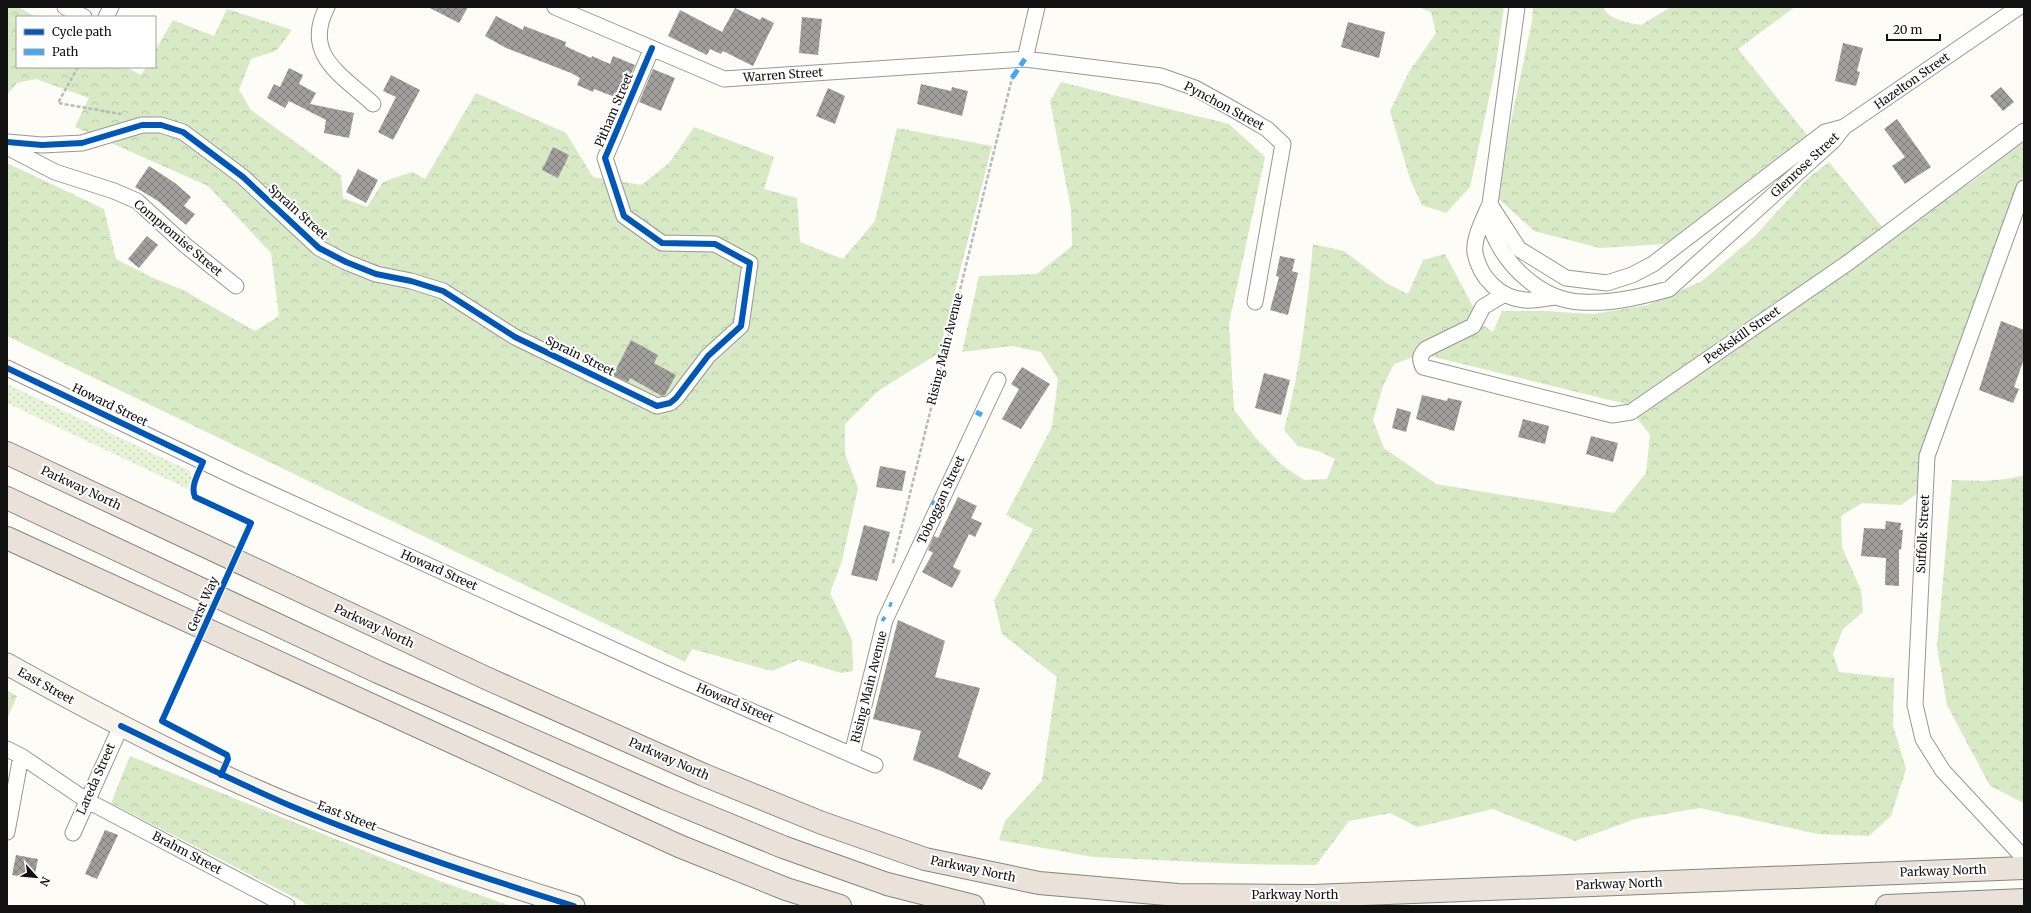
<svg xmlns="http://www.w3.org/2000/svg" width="2031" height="913" font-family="Merriweather,serif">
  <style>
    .grass { fill: url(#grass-dots) }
    .forest { fill: url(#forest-crowns); fill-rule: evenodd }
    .building { fill: url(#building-cross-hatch) }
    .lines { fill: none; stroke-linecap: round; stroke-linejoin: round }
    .minor-casing { stroke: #979795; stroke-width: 17 }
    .secondary-casing { stroke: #8e8d8b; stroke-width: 23 }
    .motorway-casing { stroke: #858482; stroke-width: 24 }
    .path { stroke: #b9b9b8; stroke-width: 2.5; stroke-dasharray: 4 2; stroke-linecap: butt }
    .minor { stroke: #fffffe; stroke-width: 15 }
    .secondary { stroke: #f6f4eb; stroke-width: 21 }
    .motorway { stroke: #eae1d8; stroke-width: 22 }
    .path-bridge { stroke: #b9b9b8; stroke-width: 2.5; stroke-dasharray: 4 2; stroke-linecap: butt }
    .quiet { stroke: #3fa9f5; stroke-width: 5; stroke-dasharray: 10 5; stroke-linecap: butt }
    .cycleway-casing { stroke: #fff; stroke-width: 8 }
    .cycleway { stroke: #0057b8; stroke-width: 6 }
    .labels { text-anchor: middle; stroke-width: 4; stroke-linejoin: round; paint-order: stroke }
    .street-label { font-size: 12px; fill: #111; stroke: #fff }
  </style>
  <defs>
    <pattern id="grass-dots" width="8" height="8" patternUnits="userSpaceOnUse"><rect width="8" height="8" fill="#e7f3d7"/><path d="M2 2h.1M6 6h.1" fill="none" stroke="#c5cfb8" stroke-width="1.8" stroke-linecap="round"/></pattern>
    <pattern id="forest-crowns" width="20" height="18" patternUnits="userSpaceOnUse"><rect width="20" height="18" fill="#d8eac5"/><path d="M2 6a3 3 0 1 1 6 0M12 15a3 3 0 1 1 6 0" fill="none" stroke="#b8c8a8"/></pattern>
    <pattern id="building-cross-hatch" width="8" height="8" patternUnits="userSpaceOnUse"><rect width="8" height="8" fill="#a19f9c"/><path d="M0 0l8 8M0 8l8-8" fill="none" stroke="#82807e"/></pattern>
  </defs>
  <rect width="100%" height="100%" fill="#fdfcf7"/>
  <!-- grass -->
  <path class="grass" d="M 7,384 L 190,471 L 192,481 L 188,489 L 7,403 Z"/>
  <!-- forest -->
  <path class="forest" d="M 7,7 L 18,7 L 36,17 L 17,17 L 17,67 L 126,67 L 141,75 L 146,67 L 155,67 L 155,51 L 173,20 L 214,36 L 227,9 L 292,30 L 276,51 L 251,59 L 239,90 L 251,110 L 341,175 L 343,198 L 367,207 L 383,182 L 412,172 L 425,179 L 476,93 L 566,133 L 593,177 L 642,185 L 670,162 L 694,127 L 774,157 L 764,189 L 797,198 L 800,242 L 843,259 L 875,221 L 897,128 L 992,146 L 939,353 L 878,391 L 845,424 L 845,454 L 858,488 L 842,561 L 830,593 L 852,640 L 853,671 L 841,673 L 798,660 L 772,671 L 692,649 L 685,662 L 7,336 L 7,163 L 104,209 L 116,259 L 151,277 L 183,290 L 255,331 L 279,316 L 271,253 L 208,186 L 75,127 L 89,98 L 36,79 L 17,83 L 7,95 Z
    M 1418,7 L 1504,7 L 1495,70 L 1470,187 L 1446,213 L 1422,205 L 1410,179 L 1390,111 L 1409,72 L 1436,33 L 1431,12 Z
    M 1533,7 L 1603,7 C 1610,21 1627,22 1641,25 L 1671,7 L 1795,7 L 1738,49 L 1807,135 L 1665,244 L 1600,248 L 1534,231 L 1499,199 L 1509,131 L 1532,21 Z
    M 1061,82 L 1229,124 L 1265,157 L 1229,323 L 1234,410 L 1256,438 L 1282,465 L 1304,480 L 1327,479 L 1335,459 L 1321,452 L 1298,446 L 1284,430 C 1301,369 1307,307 1313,244 L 1344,251 L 1386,283 L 1408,294 L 1423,260 L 1445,254 L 1483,325 L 1493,332 L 1502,311 L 1543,311 L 1593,314 L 1647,305 L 1702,281 L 1755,236 L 1807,179 L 1829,162 L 1888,234 L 1959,183 L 1967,185 L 1987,170 L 1990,162 L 2016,143 L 2024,143 L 2024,174 L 1921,460 L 1921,491 L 1901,505 L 1862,503 L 1841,516 L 1842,547 L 1861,590 L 1863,612 L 1843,629 L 1833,654 L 1839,672 L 1894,678 L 1893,725 L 1906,769 L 1891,816 L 1869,836 L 1818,834 L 1700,808 L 1635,819 L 1575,841 L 1493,809 L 1417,827 L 1390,813 L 1349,821 L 1316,865 L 1241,864 L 1093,857 L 999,840 L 1005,821 L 1042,781 L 1057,677 L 1002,634 L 994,601 L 1033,529 L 1006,515 L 1052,427 L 1058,379 L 1041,352 L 1012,346 L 962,352 L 979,276 L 1037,274 L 1072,246 L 1071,209 L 1050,101 ZM 1422,354 L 1626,404 L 1650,435 L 1646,473 L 1614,513 L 1436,484 L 1384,448 L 1373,420 L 1383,386 L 1394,364 Z
    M 2024,475 L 2024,803 L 1990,786 L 1947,705 L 1937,647 L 1952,480 C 1977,481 2000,482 2024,475 Z
    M 7,690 L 17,696 L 7,719 Z
    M 130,756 L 437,880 L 511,906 L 311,906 L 111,803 Z"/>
  <!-- building -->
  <path class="building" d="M 428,7 L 468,7 L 459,23 Z
    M 735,8 L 760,20 L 762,17 L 774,23 L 753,66 L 723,51 L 721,54 L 710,49 L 707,55 L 668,36 L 680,10 L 722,32 Z
    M 496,16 L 523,30 L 524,26 L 566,42 L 565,46 L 591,58 L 592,56 L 610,64 L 613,56 L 635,65 L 620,99 L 594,89 L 593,92 L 577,85 L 580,78 L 571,73 L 506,48 L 485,36 Z
    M 802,17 L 822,19 L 818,55 L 799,53 Z
    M 1348,22 L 1385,32 L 1379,58 L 1341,47 Z
    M 1843,43 L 1863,48 L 1857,71 L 1860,72 L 1856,86 L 1835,81 Z
    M 289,68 L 303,75 L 299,84 L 316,93 L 310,104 L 354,113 L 349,138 L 324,133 L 326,120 L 289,101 L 285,108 L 267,98 L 274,84 L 280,87 Z
    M 653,69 L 675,78 L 661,111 L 639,102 Z
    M 391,75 L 420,90 L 393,140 L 378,132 L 396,97 L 383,91 Z
    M 921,84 L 951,91 L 952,87 L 968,91 L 962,116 L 917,104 Z
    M 2001,87 L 2014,102 L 2003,111 L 1990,96 Z
    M 828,88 L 845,96 L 835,124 L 816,116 Z
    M 1897,119 L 1931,167 L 1905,184 L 1892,166 L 1905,157 L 1884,129 Z
    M 553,147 L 569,155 L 558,178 L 542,170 Z
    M 149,166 L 175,183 L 191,197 L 184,206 L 195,214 L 186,225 L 158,201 L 135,187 Z
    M 358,169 L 378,180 L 366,203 L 346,192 Z
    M 147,236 L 158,245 L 139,268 L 128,259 Z
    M 1280,256 L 1295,259 L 1292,271 L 1298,273 L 1288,315 L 1270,310 L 1279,277 L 1276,276 Z
    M 2001,321 L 2024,330 L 2024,359 L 2014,387 L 2019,389 L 2013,403 L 1979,390 Z
    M 631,340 L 658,355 L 654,363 L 676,375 L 665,395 L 662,396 L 630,378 L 628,382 L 613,375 Z
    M 1022,367 L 1050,384 L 1021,429 L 1002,419 L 1019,389 L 1011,384 Z
    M 1264,373 L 1290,380 L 1281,415 L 1255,408 Z
    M 1422,395 L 1447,401 L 1448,398 L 1462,401 L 1454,431 L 1416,419 Z
    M 1397,408 L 1411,412 L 1406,432 L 1392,428 Z
    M 1523,419 L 1549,426 L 1545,444 L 1518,437 Z
    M 1591,436 L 1618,443 L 1613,462 L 1586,454 Z
    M 880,466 L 906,471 L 902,491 L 876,487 Z
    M 958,497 L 977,506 L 971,518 L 982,523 L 975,537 L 969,534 L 953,567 L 961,571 L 952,588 L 922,572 L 933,553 L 928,550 L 934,536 L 938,538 Z
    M 1886,521 L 1901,523 L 1900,530 L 1903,530 L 1901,550 L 1899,549 L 1899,586 L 1885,585 L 1886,558 L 1861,556 L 1864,528 L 1885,529 Z
    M 864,525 L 890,532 L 877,581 L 851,575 Z
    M 898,620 L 945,641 L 935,677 L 980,688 L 958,757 L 991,773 L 982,790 L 939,770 L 913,760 L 921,731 L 873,719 Z
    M 105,830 L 118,835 L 97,879 L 85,874 Z
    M 16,855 L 38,859 L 34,879 L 12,875 Z"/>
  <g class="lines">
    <!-- minor casing -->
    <g class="minor-casing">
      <path id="minor" d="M 65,7 L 84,17
        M 327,7 C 302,55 342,75 373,104
        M 555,7 L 724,79 L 1025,59 L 1161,76 L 1195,88 L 1231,108 L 1267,129 L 1283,144 L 1255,302
        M 1517,7 L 1490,204 C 1490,212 1489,223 1492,231 C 1506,267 1542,300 1581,302 C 1611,304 1640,297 1669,289 L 1833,141 L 1844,127 L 2019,7
        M 106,17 L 111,7
        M 1025,59 L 1037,7
        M 7,142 L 42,145 L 82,143 L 142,125 L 161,125 L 183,132 L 243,177 L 319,248 L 346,262 L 376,274 L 411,281 L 443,291 L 515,337 L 657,406 L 670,403 L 676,398 L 708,356 L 741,326 L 750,263 L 715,244 L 662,243 L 624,216 L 605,158 L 652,48
        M 7,147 L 55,172 L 114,191 L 137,201 L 185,245 L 236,286
        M 2024,188 L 1927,456 L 1915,705 L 1923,739 L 1943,771 L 2024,858
        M 1489,206 C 1483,220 1473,239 1475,253 C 1480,278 1500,298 1525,300 C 1535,301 1546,298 1556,297
        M 1491,206 L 1519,249 L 1566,278 L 1607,283 L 1632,275 L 1653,264 L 1825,132 L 1844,127
        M 1503,295 L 1483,307 L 1473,326 L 1426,349 C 1420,355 1419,359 1423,367 L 1612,415 L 1631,412 L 1849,262 L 2024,131
        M 7,368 L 241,480 L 667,674 L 875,765
        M 7,749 L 21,756 L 86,800 L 287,906
        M 852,754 L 885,620 L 998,380
        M 7,832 L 21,756
        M 73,833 L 121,726"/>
    </g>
    <!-- secondary casing -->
    <g class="secondary-casing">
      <path id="secondary" d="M 7,664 C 100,716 195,766 293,806 C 385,844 479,877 574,906"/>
    </g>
    <!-- motorway casing -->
    <g class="motorway-casing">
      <path id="motorway" d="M 7,453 L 486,678 L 704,775 L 822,823 L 925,859 L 1039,883 L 1178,895 L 1313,896 L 2024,868
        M 7,498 L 378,672 L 664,798 L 783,847 L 887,884 L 973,906
        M 7,538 L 679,846 L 786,889 L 840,906
        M 1887,906 L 2024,900"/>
    </g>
    <!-- path -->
    <path class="path" d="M 78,67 L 58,103 L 121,114
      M 195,497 L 193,493 L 197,476
      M 893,563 L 1012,78"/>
    <!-- minor -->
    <use href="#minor" class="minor"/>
    <!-- secondary -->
    <use href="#secondary" class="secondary"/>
    <!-- motorway -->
    <use href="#motorway" class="motorway"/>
    <!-- path-bridge -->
    <path class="path-bridge" d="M 195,497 L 251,523 L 162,721 L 223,754"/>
    <!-- quiet -->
    <path class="quiet" d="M 1012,78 L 1025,59
      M 976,412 L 982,415
      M 932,502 L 938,506
      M 889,604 L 892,605
      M 882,618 L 885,620"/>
    <!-- cycleway casing -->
    <g class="cycleway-casing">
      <path id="cycleway" d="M 7,142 L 42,145 L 82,143 L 142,125 L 161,125 L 183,132 L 243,177 L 319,248 L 346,262 L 376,274 L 411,281 L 443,291 L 515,337 L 657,406 L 670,403 L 676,398 L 708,356 L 741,326 L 750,263 L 715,244 L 662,243 L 624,216 L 605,158 L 652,48
        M 7,368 L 203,462 C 199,472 190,486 195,497 L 251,523 L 162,721 L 227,755 L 228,759 L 221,775
        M 121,726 C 177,753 233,781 291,806 C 383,845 478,876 574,906"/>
    </g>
    <!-- cycleway -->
    <use href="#cycleway" class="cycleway"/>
  </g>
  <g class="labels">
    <!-- street labels -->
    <g class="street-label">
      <text transform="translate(783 75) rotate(-4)" y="4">Warren Street</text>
      <text transform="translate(1912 81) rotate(-35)" y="4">Hazelton Street</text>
      <text transform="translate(1224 106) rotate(28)" y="4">Pynchon Street</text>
      <text transform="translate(614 110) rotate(-67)" y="4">Pitham Street</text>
      <text transform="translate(1805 165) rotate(-43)" y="4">Glenrose Street</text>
      <text transform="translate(298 212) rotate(42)" y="4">Sprain Street</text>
      <text transform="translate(178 238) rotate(40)" y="4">Compromise Street</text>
      <text transform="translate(1742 335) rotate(-35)" y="4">Peekskill Street</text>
      <text transform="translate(945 349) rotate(-76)" y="4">Rising Main Avenue</text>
      <text transform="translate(580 356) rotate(26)" y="4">Sprain Street</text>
      <text transform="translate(110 405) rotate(26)" y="4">Howard Street</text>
      <text transform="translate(81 488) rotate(25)" y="4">Parkway North</text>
      <text transform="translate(941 500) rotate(-65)" y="4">Toboggan Street</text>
      <text transform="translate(1923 534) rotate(-87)" y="4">Suffolk Street</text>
      <text transform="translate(439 570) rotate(24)" y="4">Howard Street</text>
      <text transform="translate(203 604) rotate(-66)" y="4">Gerst Way</text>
      <text transform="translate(374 626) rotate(25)" y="4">Parkway North</text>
      <text transform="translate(46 686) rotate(29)" y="4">East Street</text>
      <text transform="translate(869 687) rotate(-76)" y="4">Rising Main Avenue</text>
      <text transform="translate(735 703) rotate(23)" y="4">Howard Street</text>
      <text transform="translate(669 759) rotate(24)" y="4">Parkway North</text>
      <text transform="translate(96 779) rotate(-66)" y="4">Lareda Street</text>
      <text transform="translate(347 816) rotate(21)" y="4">East Street</text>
      <text transform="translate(187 853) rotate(28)" y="4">Brahm Street</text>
      <text transform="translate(973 869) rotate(12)" y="4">Parkway North</text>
      <text transform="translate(1943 871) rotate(-2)" y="4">Parkway North</text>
      <text transform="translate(1619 884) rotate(-2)" y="4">Parkway North</text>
      <text x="1295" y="899">Parkway North</text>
    </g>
  </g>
  <!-- border -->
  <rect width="2031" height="913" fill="none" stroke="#111111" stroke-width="16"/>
  <!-- legend -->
  <rect x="16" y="16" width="140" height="52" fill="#ffffff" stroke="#a0a0a0"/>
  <rect x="24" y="29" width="20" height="6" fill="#0057b8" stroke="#a0a0a0"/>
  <text x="52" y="36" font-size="12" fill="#111111">Cycle path</text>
  <rect x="24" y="49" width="20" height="6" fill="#3fa9f5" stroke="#a0a0a0"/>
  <text x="52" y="56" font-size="12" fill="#111111">Path</text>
  <!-- north arrow -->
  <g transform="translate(36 877) rotate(117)" stroke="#ffffff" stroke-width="3" paint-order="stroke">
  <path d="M0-3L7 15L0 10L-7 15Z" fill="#111111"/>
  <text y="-6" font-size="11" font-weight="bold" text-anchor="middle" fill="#111111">N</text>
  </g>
  <!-- scale -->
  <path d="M1887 34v6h53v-6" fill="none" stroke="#111111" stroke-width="2"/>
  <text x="1893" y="34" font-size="12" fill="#111111" stroke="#ffffff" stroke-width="3" paint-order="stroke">20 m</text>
</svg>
